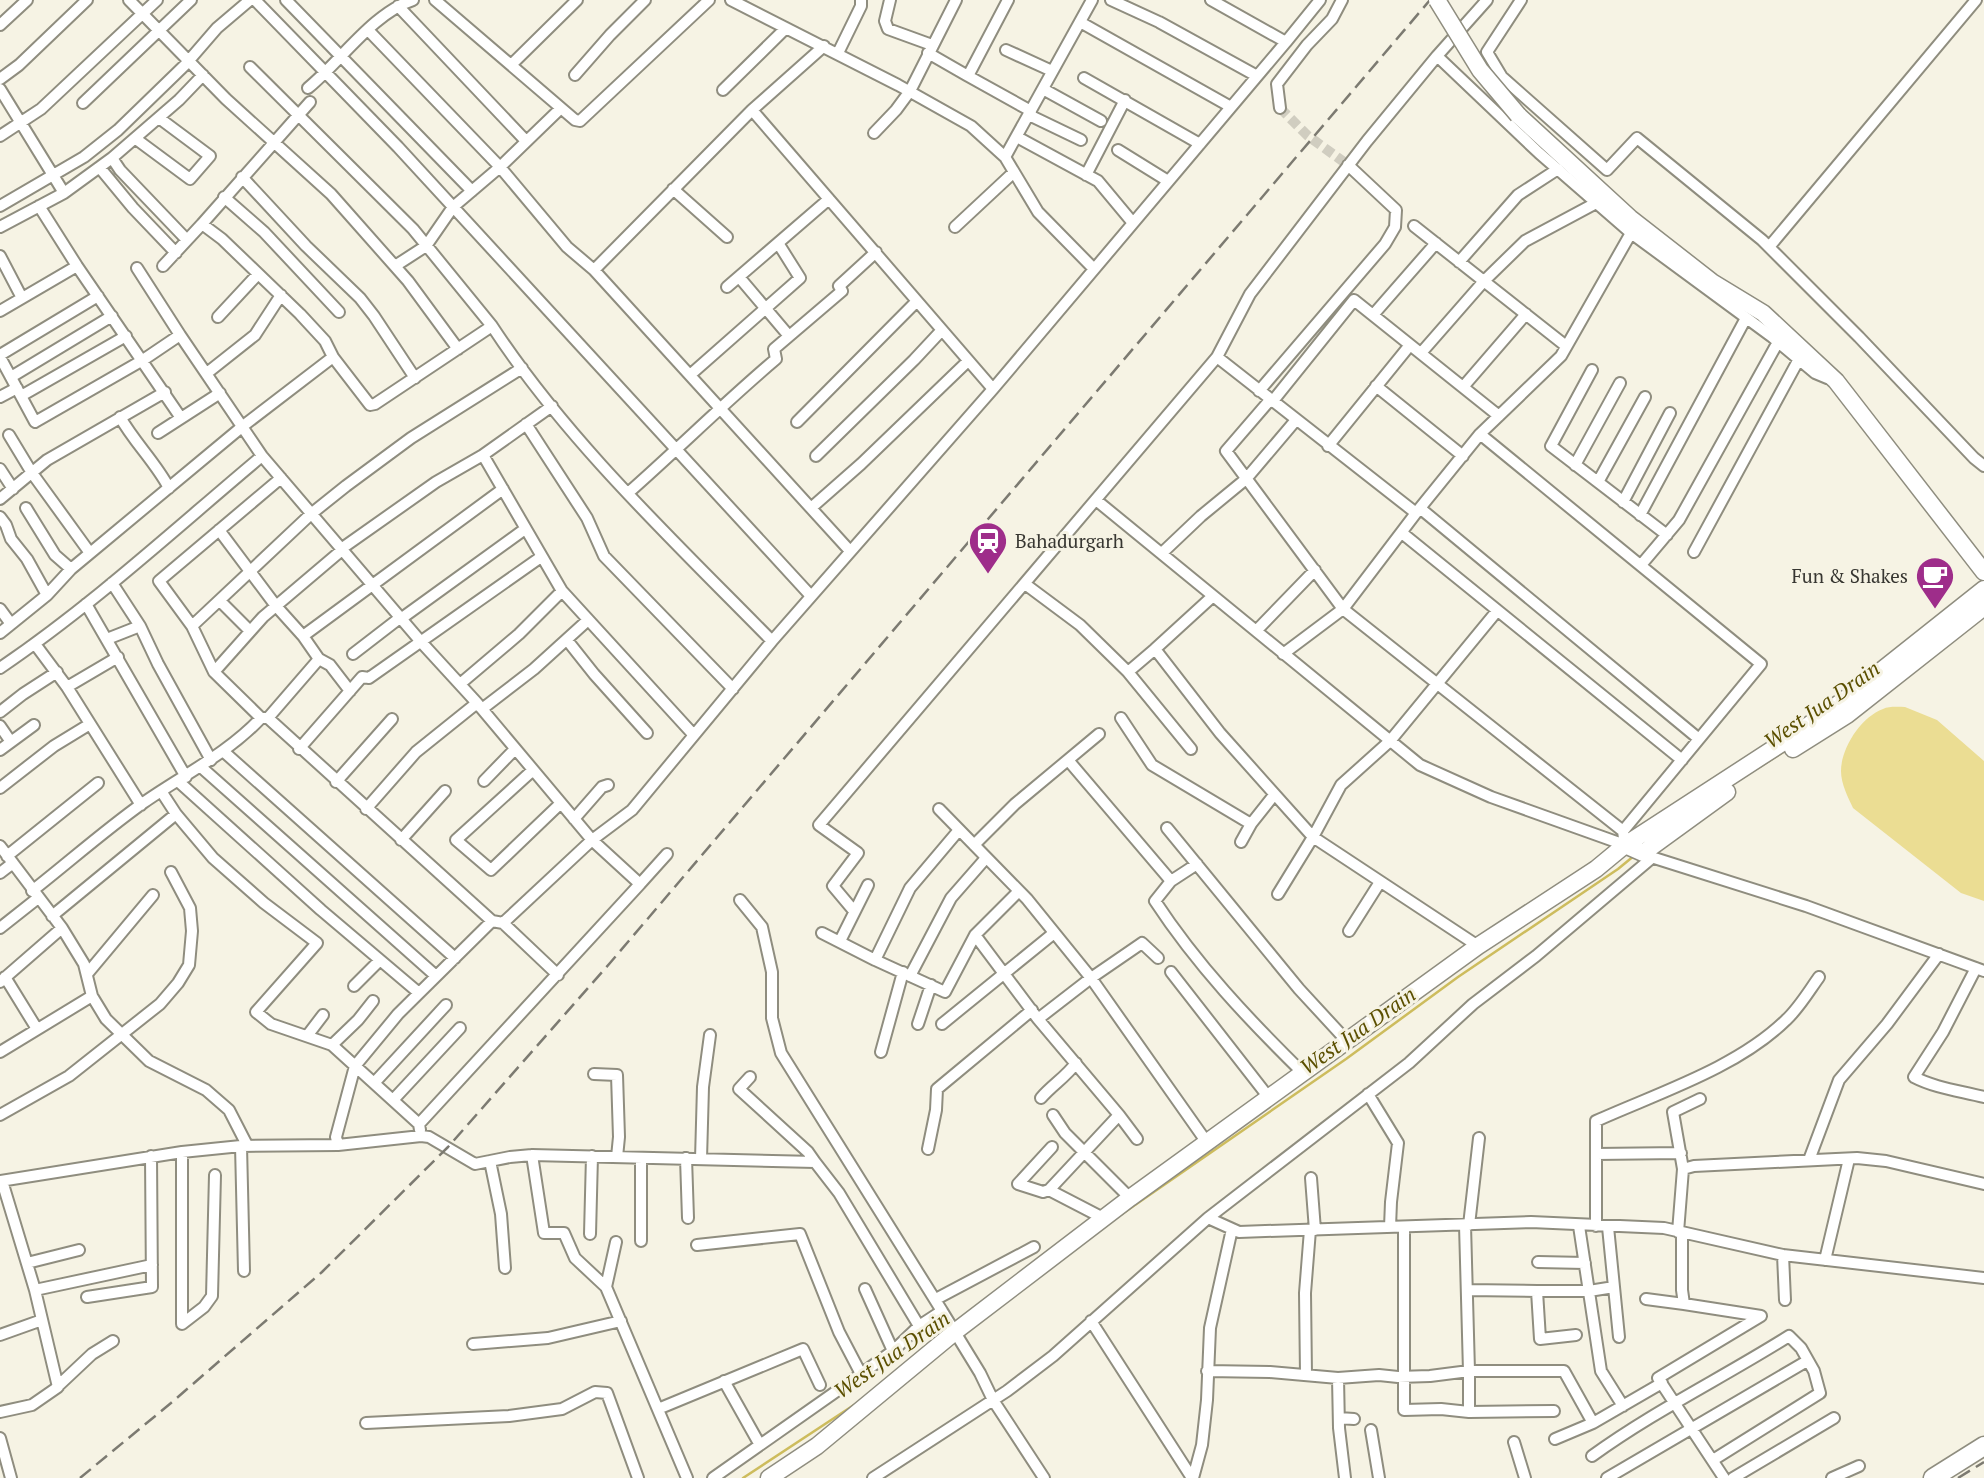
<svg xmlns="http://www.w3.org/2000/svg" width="1984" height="1478" font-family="'PT Serif',serif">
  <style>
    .green { fill: #ebdd93 }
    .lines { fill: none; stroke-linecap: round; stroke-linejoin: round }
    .stream { stroke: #cdbc5d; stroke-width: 2.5 }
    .street-tunnel { stroke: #d0cdc0; stroke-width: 10; stroke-dasharray: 10 5; stroke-linecap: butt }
    .street-casing { stroke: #8f8d7f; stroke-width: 14 }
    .secondary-casing { stroke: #8f8d7f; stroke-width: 19 }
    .primary-casing { stroke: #8f8d7f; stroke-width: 21 }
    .street { stroke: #fff; stroke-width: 10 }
    .secondary { stroke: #fff; stroke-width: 16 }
    .primary { stroke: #fff; stroke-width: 18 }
    .rail { stroke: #7c7a71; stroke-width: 2.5; stroke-dasharray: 14 7; stroke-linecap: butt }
    .secondary-bridge-casing { stroke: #8f8d7f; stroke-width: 19; stroke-linecap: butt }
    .secondary-bridge { stroke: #fff; stroke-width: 16 }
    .labels { text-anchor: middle; stroke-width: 6; stroke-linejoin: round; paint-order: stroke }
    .poi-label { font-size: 19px; fill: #373631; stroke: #f6f3e4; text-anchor: start }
    .water-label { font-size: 21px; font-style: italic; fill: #5b4f00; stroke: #f6f3e4 }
  </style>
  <rect width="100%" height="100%" fill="#f6f3e4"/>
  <!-- green -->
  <path class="green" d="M 1905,707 L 1937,720 L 1984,761 L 1984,901 L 1961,893 L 1853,808 C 1848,797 1841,784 1841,771 C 1841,748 1861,717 1883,709 C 1889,706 1898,707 1905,707 Z"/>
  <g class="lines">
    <!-- stream -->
    <path class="stream" d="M 1758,768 L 1788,749
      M 1122,1214 L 1346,1059 L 1458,977 L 1618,869 L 1635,855
      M 743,1478 L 860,1401"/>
    <!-- street-tunnel -->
    <path class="street-tunnel" d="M 1280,108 L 1308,136 L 1348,165"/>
    <!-- street casing -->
    <g class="street-casing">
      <path id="street" d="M 129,0 L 226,99 L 331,194 L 408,281 L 458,349
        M 255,0 L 398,147 L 811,596
        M 286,0 L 472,191
        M 435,0 L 575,120 L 580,121 L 709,0
        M 731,0 L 898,85 L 971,126 L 1005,157 L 1038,212 L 1094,269
        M 890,0 L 885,21 L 888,29 L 932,45
        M 1111,0 L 1159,22 L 1257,76
        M 1211,0 L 1286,42 L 1320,0
        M 1521,0 L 1487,52 L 1502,77 L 1607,170 L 1637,138 L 1762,240 L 1859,337 L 1974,458 L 1984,466
        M 398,6 L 526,141
        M 1080,22 L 1231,107
        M 0,25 L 27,0
        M 368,30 L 500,167 L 567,247 L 594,270 L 850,551
        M 1006,50 L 1052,71
        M 838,53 L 861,6 L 861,0
        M 928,53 L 968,76 L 1008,0
        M 1437,56 L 1487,0
        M 511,65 L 577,0
        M 250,67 L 413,229 L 492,326
        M 575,75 L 610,35 L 645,0
        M 968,76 L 1031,111
        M 1084,78 L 1200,144
        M 0,79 L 19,65 L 87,0
        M 308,88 C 341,61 373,13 413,0
        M 0,89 L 64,193 L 0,227
        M 1043,89 L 1101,121
        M 723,90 L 786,28
        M 83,103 L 191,0
        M 1280,108 L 1277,84 L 1307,45 L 1332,19 L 1342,0
        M 752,110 L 993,389
        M 1029,115 L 1081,140
        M 874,133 L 896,110 L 910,91 L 956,0
        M 0,136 L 41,109 L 157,0
        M 1017,137 L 1098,181 L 1133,223
        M 136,139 L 190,179 L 210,156 L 159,118
        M 1118,150 L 1168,181
        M 1005,157 L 1092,0
        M 112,158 L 179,100 L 203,75
        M 100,168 L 133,208 L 176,253
        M 1086,175 L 1125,100
        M 242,177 L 306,246 L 360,298 L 374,316 L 415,378
        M 673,189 L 727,237
        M 64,193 L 112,158 L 120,170 L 187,240
        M 224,197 L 264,232 L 339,312
        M 0,206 L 84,157 L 118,130 L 185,65 L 217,28 L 250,0
        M 39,206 L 77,266 L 181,418
        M 202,224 L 310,102
        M 1414,226 L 1566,346
        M 955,227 L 1014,172
        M 1769,247 L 1976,0
        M 0,256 L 22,298
        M 1459,262 L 1518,195 L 1558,169
        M 163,266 L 202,224 L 222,239 L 300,314 L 325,341 L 333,357 L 370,405 L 375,404 L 492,326 C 568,442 675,542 772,641
        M 395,266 L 426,246 L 453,207 L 500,167 L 561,108
        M 137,268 L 180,335
        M 594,270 L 752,110 L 824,46
        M 739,277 L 789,336
        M 727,287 L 829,199
        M 0,311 L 77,266
        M 1373,315 L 1436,243
        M 218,317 L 258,274
        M 1421,353 L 1484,281 L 1525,241 L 1596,203
        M 0,355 L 98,296
        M 0,357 L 35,422 L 143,360 L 180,335 L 262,456 L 422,643 L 477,703 L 416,752 L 366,809
        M 1217,357 L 1416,513
        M 1592,370 L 1551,446 L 1667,535
        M 207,373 L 255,335 L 281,295
        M 690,375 L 800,278 L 778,243
        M 11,377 L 112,316
        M 1376,386 L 1463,456
        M 1463,387 L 1526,314
        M 1259,391 L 1385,244 L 1395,227 L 1396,210 L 1348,165
        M 21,396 L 126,336
        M 0,397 L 17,388
        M 1270,400 L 1226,451 L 1343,609 L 1623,831
        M 1272,402 L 1354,300 L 1499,416
        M 120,417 C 134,442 156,463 169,488
        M 797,422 L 917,301
        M 526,424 L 587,518 L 604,556 L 733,689
        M 158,433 L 220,393
        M 9,435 L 32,473 L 90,553
        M 1328,446 L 1410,345
        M 483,455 L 562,591 L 691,732
        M 816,456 L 914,360 L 942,330
        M 1575,465 L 1620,383
        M 0,469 L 13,489
        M 1598,482 L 1645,397
        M 628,493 C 678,449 725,402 776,359 L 774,349 L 842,291 L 839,286 L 876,252
        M 0,499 L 47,460 L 165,392
        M 1096,500 L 1420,765 L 1491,797 L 1625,845 L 1623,831 L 1761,664 L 1480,434
        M 1623,502 L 1670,413
        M 26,508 L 55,555 L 71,569
        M 811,508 L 861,464 L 968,361
        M 1421,509 L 1699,739
        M 1640,515 L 1746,318
        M 0,517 L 6,525 L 11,539 L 27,559 L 47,595
        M 219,530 L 276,606 L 303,636
        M 1402,533 L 1682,760
        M 341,549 L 436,482 L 483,455 L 552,406
        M 1694,552 L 1799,359
        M 1162,553 L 1201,516 L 1246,479 L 1296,420
        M 1641,565 L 1679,520 L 1778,342
        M 112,583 L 140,626 L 158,664 L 211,760
        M 1025,584 L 1080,625 L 1128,672 L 1191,749
        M 1213,596 L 1155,649 L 1220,733 L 1313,837 L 1478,946
        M 220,601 L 250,631
        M 86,604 L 186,777
        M 0,609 L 11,624
        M 402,618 L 525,529
        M 192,626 L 311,514 L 346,486 L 411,438 L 522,368
        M 1256,631 L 1315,570
        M 0,633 L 47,595 L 71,569 L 243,426 L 333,357
        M 107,639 L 140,626
        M 567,640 L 594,674 L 647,733
        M 35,644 L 67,687 L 141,805
        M 353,654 L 401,617
        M 1283,654 L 1343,609 L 1416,513 L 1480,434 L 1561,356 L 1631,233
        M 319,659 L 330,665 L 350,691
        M 0,668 C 93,605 176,528 262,456
        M 214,672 L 263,617 L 342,550
        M 1128,672 L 1155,649
        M 460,684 L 519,634 L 562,591
        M 67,687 L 118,657
        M 482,709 L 534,669 L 588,620
        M 0,712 L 23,694 L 57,672
        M 261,718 L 214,672 L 192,626 L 159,581 L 281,478
        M 268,718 L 492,921
        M 1121,718 L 1152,765 L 1251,824 L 1274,795
        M 0,726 L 11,742
        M 299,749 L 362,677 L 369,678 L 541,557
        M 0,750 L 34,725
        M 223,751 L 455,958
        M 1068,760 L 1171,881
        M 201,767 L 436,976
        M 533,770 L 456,840 L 491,870 L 561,803
        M 484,781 L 515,749
        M 179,782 L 321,910 L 419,993
        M 336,782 L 392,719
        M 0,788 L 54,746 L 90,724
        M 161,791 L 176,814 L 213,858 L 264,903 L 317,943 L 256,1012 L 271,1024 L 332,1045 L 419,1124 L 420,1130
        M 939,809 L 1027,899 L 1091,978 L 1208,1144
        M 574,819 L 602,787 L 608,785
        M 1167,828 L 1299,989 L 1346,1040
        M 959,830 L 910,888 L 875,960 L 945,992 L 975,935 L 1019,891
        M 401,840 L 445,791
        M 1241,842 L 1251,824
        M 974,845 L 1015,804 L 1099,734
        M 0,846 L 62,928 L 84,964 L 92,996 L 106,1019 L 149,1061 L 206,1090 L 229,1110 L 247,1145
        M 7,856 L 98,783
        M 1648,856 L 1806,906 L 1984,971
        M 1197,864 L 1171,881 L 1155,901 C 1197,965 1249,1020 1303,1073
        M 0,873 L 13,863
        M 640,884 L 667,854
        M 32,891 C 69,862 105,830 143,803 C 183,775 227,754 261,718 L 268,718 L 319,659 L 303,636 L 503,489
        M 1278,894 L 1313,837 L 1341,785 L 1390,741 L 1497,611
        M 740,900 L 762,927 L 772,972 L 772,1018 L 781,1053 L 942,1311
        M 854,911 L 833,886 L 858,853 L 819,825 L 1217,357 L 1250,294 L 1367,141 L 1437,56 L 1539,153 L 1631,233 L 1771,336 L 1815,373 L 1827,378
        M 52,916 L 176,814
        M 503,923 L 558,975
        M 0,928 L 38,898
        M 1349,931 L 1380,882
        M 822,933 L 875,960
        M 975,935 L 1038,1019 L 1119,1115 L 1049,1190 L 1105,1219
        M 840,941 L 868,885
        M 1976,968 L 1943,1032 L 1914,1077 C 1935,1088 1961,1091 1984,1097
        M 1171,972 L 1270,1099
        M 87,974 L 153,895
        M 910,976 L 951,898 L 986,858
        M 5,977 L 37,1029
        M 0,982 L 62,928
        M 354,986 L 380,960
        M 1038,1019 L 1091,978 L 1142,943 L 1158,958
        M 918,1024 L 931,985
        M 942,1024 L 1054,933
        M 307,1036 L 323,1015
        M 332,1045 L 358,1020 L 373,1001
        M 0,1052 L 92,996
        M 881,1052 L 903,972
        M 594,1074 L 617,1075 L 619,1137 L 617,1157
        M 750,1077 L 739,1089 L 808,1152 L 815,1162
        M 375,1082 L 446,1005
        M 1368,1094 L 1398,1143 L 1391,1202 L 1390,1227
        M 1041,1098 C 1052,1085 1066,1077 1076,1063
        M 393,1100 L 460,1028
        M 0,1115 L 69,1076 L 160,1004 L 178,983 L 189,965 L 192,931 L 190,908 L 171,872
        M 1053,1115 L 1065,1133 L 1130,1198
        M 1119,1115 L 1137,1139
        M 419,1124 L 640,884 L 592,840 L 477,703
        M 338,1145 L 336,1137 L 355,1066 L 398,1014 L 492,921 L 503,923 L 592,840 L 632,810 L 772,641 L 993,389 L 1286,42
        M 241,1146 L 244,1271
        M 928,1149 L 936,1110 L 937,1089 L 1032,1010
        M 182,1152 L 182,1324 L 204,1307 L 212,1296 L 215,1175
        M 1596,1154 L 1681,1153
        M 532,1155 L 544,1233 L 564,1233 L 575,1258 L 606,1287 L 687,1478
        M 641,1158 L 641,1241
        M 686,1158 L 688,1218
        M 701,1159 L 703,1087 L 710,1035
        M 1809,1160 L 1839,1080 L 1887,1024 L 1939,954
        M 490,1161 L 501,1214 L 505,1268
        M 1683,1169 L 1694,1166 L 1857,1158 L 1886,1161 L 1984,1184
        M 1311,1178 L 1315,1230
        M 0,1181 L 182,1152 L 241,1146 L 338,1145 L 421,1136 L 429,1137 L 475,1164 L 510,1157 L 532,1155 L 815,1162 L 839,1193 L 919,1326
        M 1049,1190 L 1043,1192 L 1018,1184 L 1052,1147
        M 1208,1218 L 1239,1232 L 1531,1222 L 1664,1228 L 1783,1255 L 1984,1278
        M 1465,1225 L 1469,1371 L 1564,1371 L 1593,1423 L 1662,1383
        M 1469,1225 L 1479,1138
        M 1579,1226 L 1601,1371 L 1623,1406
        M 1596,1226 L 1596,1121 C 1658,1093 1737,1068 1786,1020 C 1799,1008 1809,991 1819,977
        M 1404,1227 L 1404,1410 L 1441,1409 L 1469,1412
        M 1608,1227 L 1619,1337
        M 1678,1232 L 1683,1169 L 1673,1112 L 1700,1099
        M 1682,1233 L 1682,1290 L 1684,1304 L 1761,1316 L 1658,1378 L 1724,1478
        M 590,1234 L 592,1156
        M 697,1245 L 800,1234 L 839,1332 L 861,1374 L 893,1351
        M 1783,1255 L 1785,1300
        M 1825,1260 L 1849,1159
        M 1538,1262 L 1585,1263
        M 27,1263 L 79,1250
        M 606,1287 L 616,1242
        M 865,1289 L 893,1351 L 919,1326 L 942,1311 L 980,1373 L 993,1400 L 1044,1478
        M 35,1290 L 152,1265
        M 1467,1290 L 1537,1291 L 1540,1339 L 1576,1335
        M 1537,1291 L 1589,1291 L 1614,1287
        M 87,1297 L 152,1287 L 151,1156
        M 936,1299 L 1034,1247
        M 1646,1299 L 1684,1304
        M 1091,1321 L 1192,1478
        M 0,1335 L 42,1320
        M 473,1344 L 548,1338 L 621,1321
        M 1207,1371 L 1270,1372 L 1338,1378 L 1379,1375 L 1398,1377 L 1430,1376 L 1469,1371 L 1469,1412 L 1554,1411
        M 1306,1375 L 1305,1293 L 1310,1230
        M 1338,1378 L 1339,1428 L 1345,1478
        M 724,1381 L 760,1445
        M 58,1386 L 92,1354 L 113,1341
        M 658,1409 L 803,1349 L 820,1385
        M 0,1412 L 32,1405 L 58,1387 L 35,1290 L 2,1181
        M 1339,1418 L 1354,1419
        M 366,1423 L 509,1416 L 562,1409 L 595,1392 L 607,1393 L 638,1478
        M 1371,1430 L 1379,1478
        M 0,1438 L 11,1478
        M 1555,1439 L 1593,1423
        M 1514,1442 L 1525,1478
        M 1592,1456 C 1654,1411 1724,1377 1789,1336 L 1801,1348 L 1814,1371 L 1820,1393 L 1713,1460
        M 713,1478 L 861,1374
        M 873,1478 L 1007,1391 L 1053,1356 L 1208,1218 L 1409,1063 L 1473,1004 L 1536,956 L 1653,857
        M 1193,1478 L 1202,1445 L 1207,1400 L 1210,1328 L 1232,1229
        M 1607,1478 L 1807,1361
        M 1733,1478 L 1834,1418
        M 1832,1478 L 1859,1466"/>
    </g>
    <!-- secondary casing -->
    <g class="secondary-casing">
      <path id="secondary" d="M 1518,115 L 1630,218 L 1712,282 L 1763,313 L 1836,381 L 1984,572
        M 1793,749 L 1847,715 L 1984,607
        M 1625,845 L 1643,853 L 1727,792
        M 769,1478 L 817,1446 L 956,1331 L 1130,1198 L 1478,946 L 1596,869 L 1625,845 L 1799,732 L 1848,697 L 1984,589"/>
    </g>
    <!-- primary casing -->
    <g class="primary-casing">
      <path id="primary" d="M 1933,1478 L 1984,1446"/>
    </g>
    <!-- street -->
    <use href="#street" class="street"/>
    <!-- secondary -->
    <use href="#secondary" class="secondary"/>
    <!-- primary -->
    <use href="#primary" class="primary"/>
    <!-- rail -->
    <path class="rail" d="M 80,1478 L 171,1403 L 322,1272 L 448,1147 L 610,963 L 1430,0
      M 1958,1478 L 1984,1462"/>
    <!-- secondary-bridge casing -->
    <g class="secondary-bridge-casing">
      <path id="secondary-bridge" d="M 1437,0 L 1480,70 L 1518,115"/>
    </g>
    <!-- secondary-bridge -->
    <use href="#secondary-bridge" class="secondary-bridge"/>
  </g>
  <!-- icons -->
  <defs>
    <g id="station-pin" transform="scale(2.0125)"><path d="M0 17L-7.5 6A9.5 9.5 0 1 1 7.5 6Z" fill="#9e2d8a" stroke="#f6f3e4"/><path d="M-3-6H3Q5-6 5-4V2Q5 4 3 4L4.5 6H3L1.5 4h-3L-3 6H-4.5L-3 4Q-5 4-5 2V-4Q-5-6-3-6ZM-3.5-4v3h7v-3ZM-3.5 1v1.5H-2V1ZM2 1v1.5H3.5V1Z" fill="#fff"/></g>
    <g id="cafe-pin" transform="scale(2.0125)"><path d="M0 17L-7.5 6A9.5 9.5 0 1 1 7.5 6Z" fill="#9e2d8a" stroke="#f6f3e4"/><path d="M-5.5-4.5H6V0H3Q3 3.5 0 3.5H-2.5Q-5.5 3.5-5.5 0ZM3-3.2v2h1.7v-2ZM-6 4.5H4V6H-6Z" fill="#fff"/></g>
  </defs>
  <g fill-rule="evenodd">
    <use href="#station-pin" x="988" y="541"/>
    <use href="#cafe-pin" x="1935" y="576"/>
  </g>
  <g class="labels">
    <!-- poi labels -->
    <g class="poi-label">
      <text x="1015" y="548">Bahadurgarh</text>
      <text x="1908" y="583" text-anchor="end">Fun &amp; Shakes</text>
    </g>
    <!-- water labels -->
    <g class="water-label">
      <text transform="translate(1822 705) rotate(-35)" y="7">West Jua Drain</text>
      <text transform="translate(1358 1031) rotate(-35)" y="7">West Jua Drain</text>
      <text transform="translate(892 1355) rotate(-35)" y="7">West Jua Drain</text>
    </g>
  </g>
</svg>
